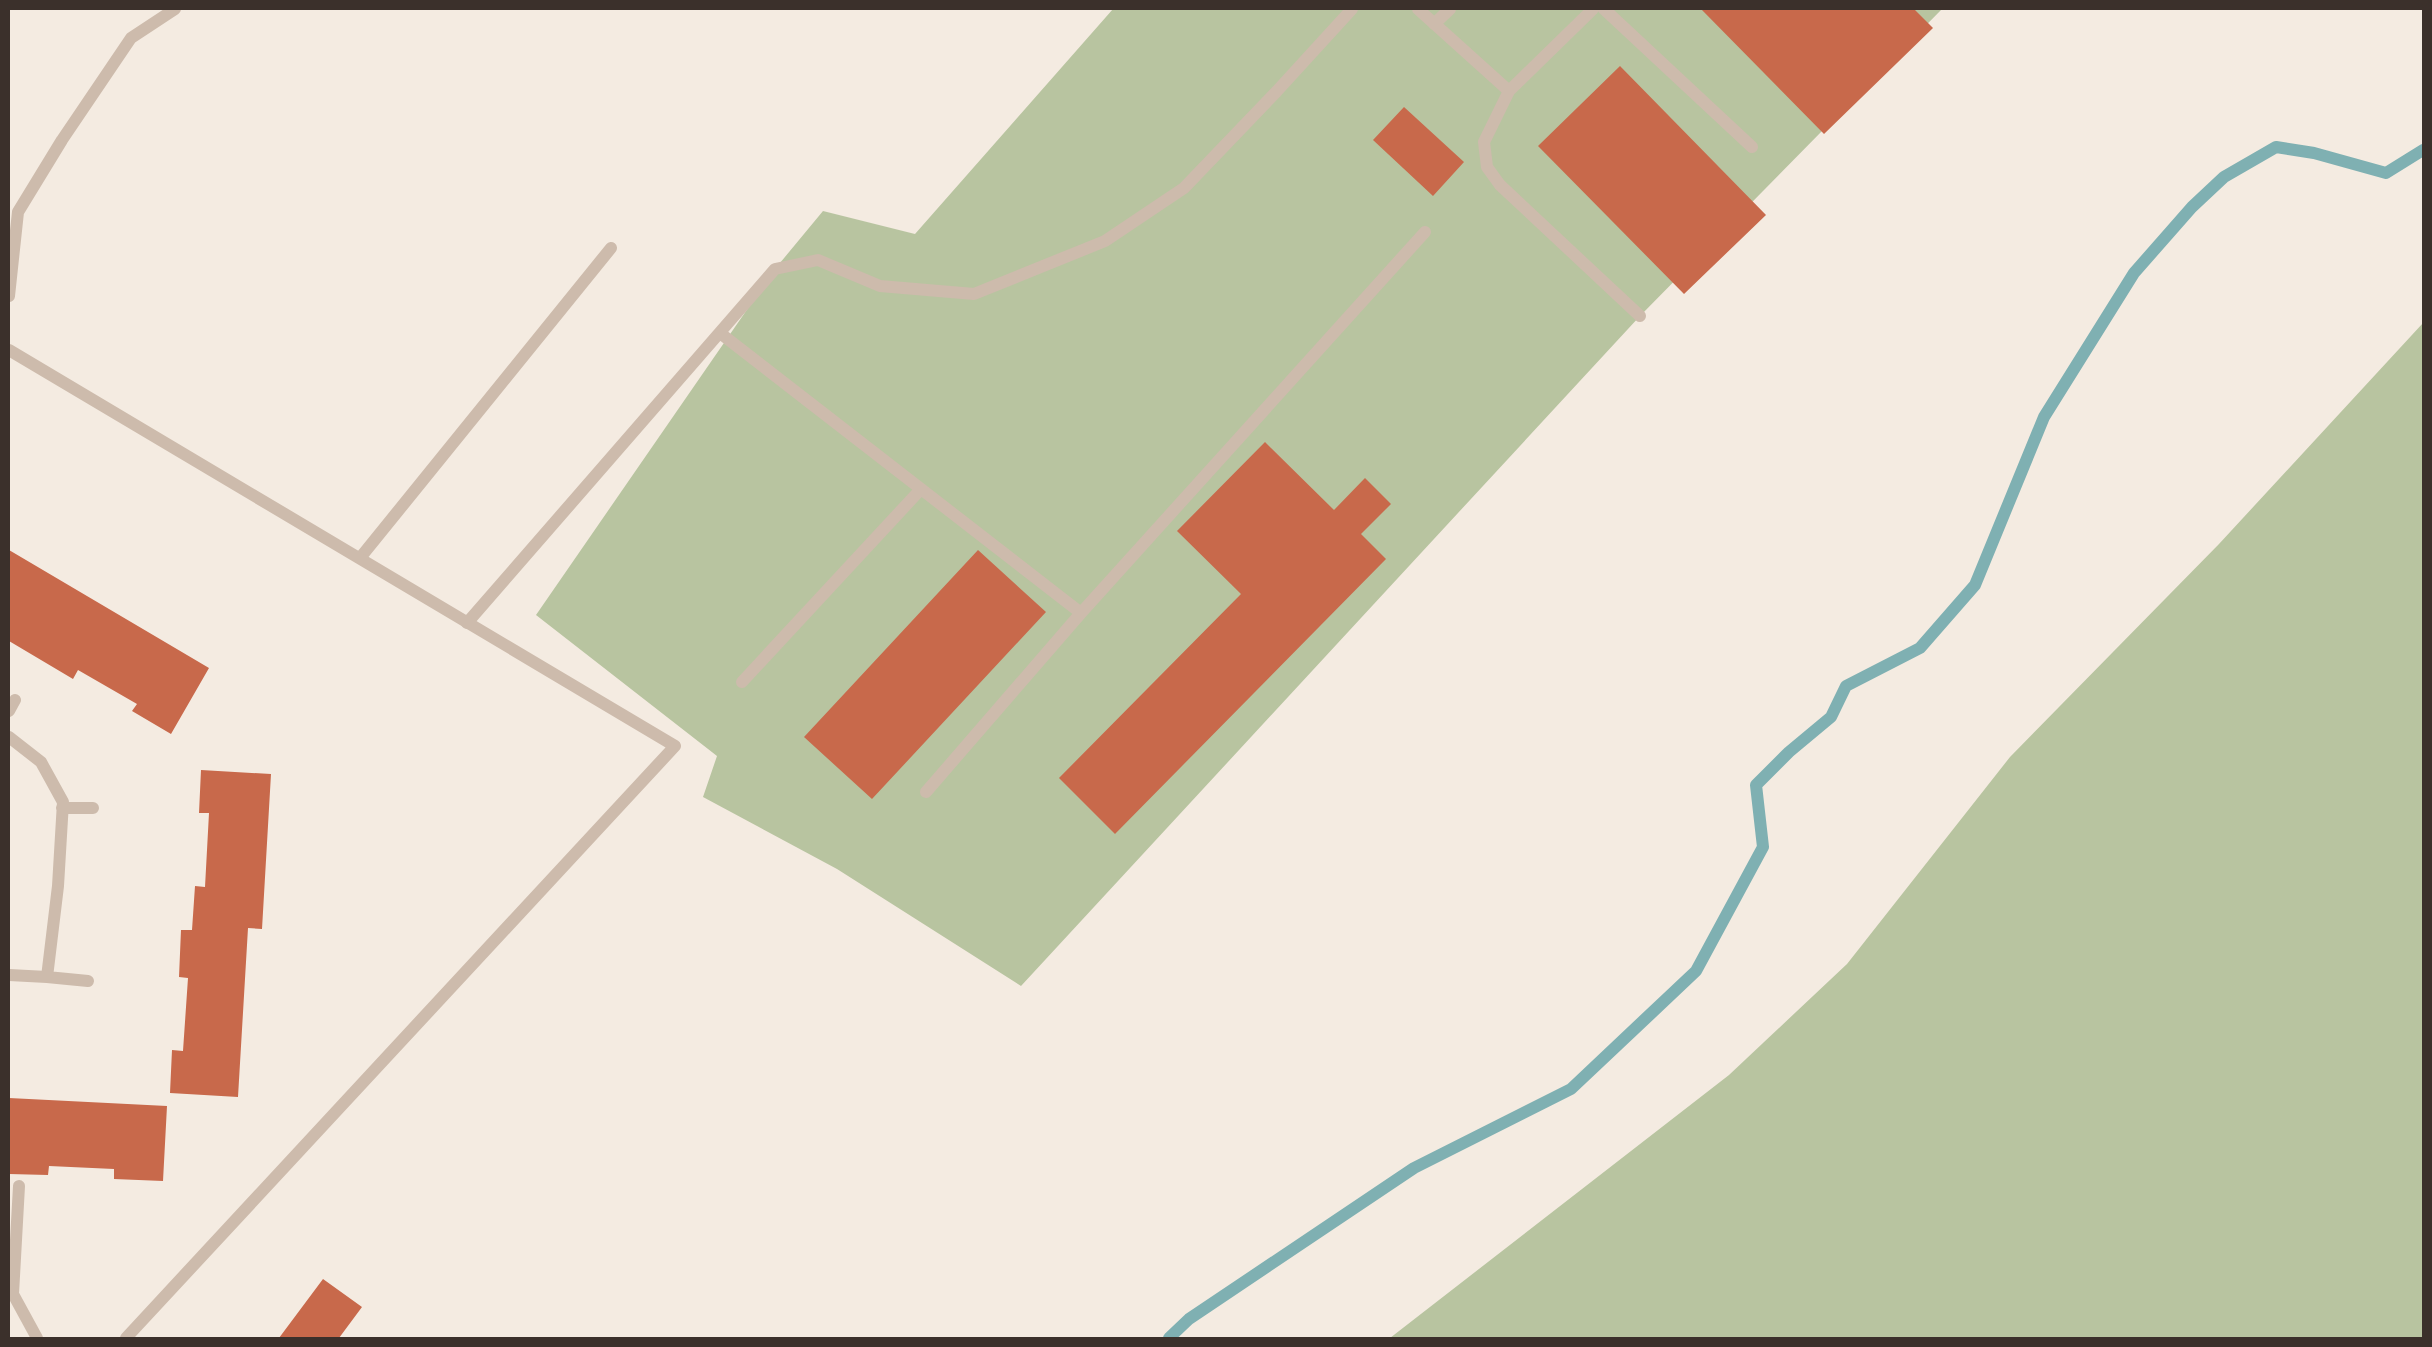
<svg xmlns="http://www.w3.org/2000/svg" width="2432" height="1347" font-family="'Golos Text',sans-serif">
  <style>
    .green { fill: #b8c4a0 }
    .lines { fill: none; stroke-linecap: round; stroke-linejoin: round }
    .stream { stroke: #7fb0b2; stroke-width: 12 }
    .building { fill: #c8694b }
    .lane { stroke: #cdbbac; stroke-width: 12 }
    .street { stroke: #cdbbac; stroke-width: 12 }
  </style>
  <rect width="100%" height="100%" fill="#f4ebe1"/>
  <!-- green -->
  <path class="green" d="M 1113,9 L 1942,9 L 1640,316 L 1021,986 L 837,869 L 703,797 L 717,756 L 536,615 L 775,269 L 823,211 L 915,234 Z
    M 2423,323 L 2423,1338 L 1390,1338 L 1729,1075 L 1847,964 L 2010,757 L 2219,544 Z"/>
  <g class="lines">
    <!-- stream -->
    <path class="stream" d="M 1169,1338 L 1189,1319 L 1414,1168 L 1571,1089 L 1696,971 L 1763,847 L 1756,785 L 1789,752 L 1831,717 L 1846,686 L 1920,648 L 1975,585 L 2044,417 L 2134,273 L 2192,207 L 2224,177 L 2276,147 L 2314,153 L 2386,173 L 2423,150"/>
  </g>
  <!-- building -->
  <path class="building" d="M 1701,9 L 1914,9 L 1933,28 L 1824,134 Z
    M 1620,66 L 1766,215 L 1684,294 L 1538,146 Z
    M 1404,107 L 1464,162 L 1433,196 L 1373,140 Z
    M 1265,442 L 1334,510 L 1365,478 L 1391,504 L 1361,534 L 1386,559 L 1115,834 L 1059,778 L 1241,594 L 1177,531 Z
    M 9,550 L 209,668 L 171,734 L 132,711 L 137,704 L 78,670 L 73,679 L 9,641 Z
    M 978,550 L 1046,612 L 872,799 L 804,737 Z
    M 201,770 L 271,774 L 262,929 L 248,928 L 238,1097 L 170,1093 L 172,1050 L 183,1051 L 188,978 L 179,977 L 181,930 L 192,930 L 195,886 L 205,887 L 209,813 L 199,813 Z
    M 9,1098 L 167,1106 L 163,1181 L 114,1179 L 114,1169 L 49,1166 L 48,1175 L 9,1174 Z
    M 323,1279 L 362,1307 L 339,1338 L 279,1338 Z"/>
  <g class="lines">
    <!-- lane -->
    <path class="lane" d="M 1418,9 L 1509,91
      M 1593,9 L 1509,91 L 1484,142 L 1487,167 L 1500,185 L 1640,316
      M 1604,9 L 1752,147
      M 1434,24 L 1450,9
      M 9,296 L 18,212 L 62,140 L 131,38 L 175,9
      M 720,333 L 1081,613
      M 360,558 L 611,248
      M 467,623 L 775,269 L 818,260 L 880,286 L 974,294 L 1105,241 L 1184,188 L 1277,91 L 1352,9
      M 742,682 L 921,489
      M 9,711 L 15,700
      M 9,737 L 41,762 L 63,802 L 58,886 L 47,977 L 9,975
      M 926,792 L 1081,613 L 1425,232
      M 62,808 L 93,808
      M 47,977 L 88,981
      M 19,1186 L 13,1294 L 37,1338"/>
    <!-- street -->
    <path class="street" d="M 9,350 L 675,746 L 126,1338"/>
  </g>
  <!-- border -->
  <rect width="2432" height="1347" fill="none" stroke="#3b302b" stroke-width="20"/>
</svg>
